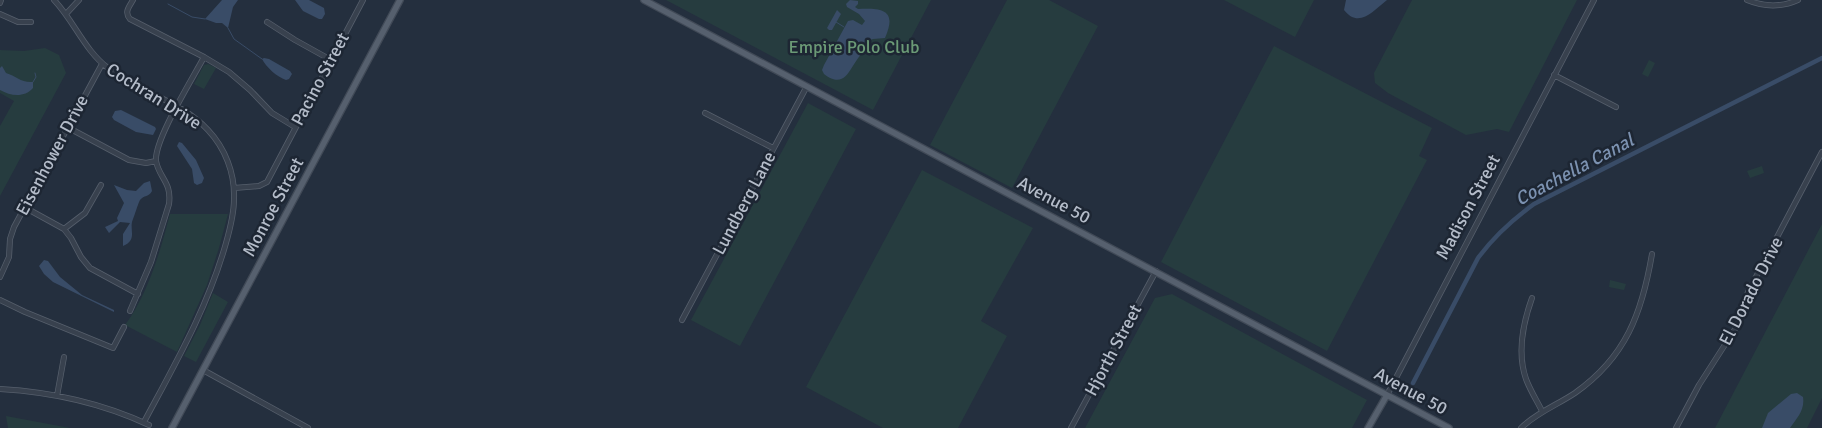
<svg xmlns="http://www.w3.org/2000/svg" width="1822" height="428" font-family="Signika,sans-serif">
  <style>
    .green { fill: #263c3f }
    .water { fill: #394c67 }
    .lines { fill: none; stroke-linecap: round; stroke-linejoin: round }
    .stream { stroke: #394c67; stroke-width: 1 }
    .canal { stroke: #394c67; stroke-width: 4.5 }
    .minor-casing { stroke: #565f6c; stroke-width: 6 }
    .major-casing { stroke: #414a57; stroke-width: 8 }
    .minor { stroke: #38414e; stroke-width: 4.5 }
    .major { stroke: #56606e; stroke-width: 5.5 }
    .labels { text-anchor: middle; stroke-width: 5; stroke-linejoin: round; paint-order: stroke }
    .park-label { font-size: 18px; fill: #6b9a76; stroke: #1d2633 }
    .street-label { font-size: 18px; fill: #b4bcc9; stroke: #1d2633 }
    .water-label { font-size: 19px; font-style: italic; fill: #7c92b1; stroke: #1d2633 }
  </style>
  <rect width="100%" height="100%" fill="#242f3e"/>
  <!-- green -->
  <path class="green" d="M 666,0 L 931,0 L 873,110 Z
    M 1007,0 L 1049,0 L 1098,26 L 1012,188 L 930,145 Z
    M 1224,0 L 1314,0 L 1295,37 Z
    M 1412,0 L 1577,0 L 1509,132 L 1497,129 L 1466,135 L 1388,93 L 1375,83 L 1374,73 Z
    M 1274,46 L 1432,128 L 1419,156 L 1427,160 L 1327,351 L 1161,262 Z
    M 45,48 L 59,55 L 66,73 L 0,196 L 0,126 L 14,101 L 0,93 L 0,50 L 24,51 Z
    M 1649,60 L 1655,63 L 1648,77 L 1642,74 Z
    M 208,64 L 216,68 L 204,89 L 194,84 L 204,65 Z
    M 808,103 L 856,129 L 740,346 L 691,320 Z
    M 1762,166 L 1764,173 L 1750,178 L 1747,171 Z
    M 922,170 L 1033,228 L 981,321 L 1007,336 L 958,428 L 883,428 L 806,387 Z
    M 170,214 L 228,214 L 219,248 L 207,285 L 177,352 L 125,325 C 148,294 160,252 170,214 Z
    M 1822,224 L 1822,398 L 1807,428 L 1715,428 Z
    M 1610,280 L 1626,284 L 1624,290 L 1609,287 Z
    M 213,293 L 228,302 L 196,362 L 184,356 L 200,325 Z
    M 1172,294 L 1367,400 L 1352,428 L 1085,428 L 1155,298 Z
    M 6,416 L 70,428 L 8,428 Z"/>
  <!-- water -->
  <path class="water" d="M 222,0 L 238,0 L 233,7 L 228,28 L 222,23 L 216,23 L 205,19 Z
    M 295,0 L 309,0 L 324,8 L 325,14 L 322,19 L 319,19 L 303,11 Z
    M 850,0 L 858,1 L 858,4 L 855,7 L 858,9 C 881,8 898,9 885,38 L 873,39 L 868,41 L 867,49 C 850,60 849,93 824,74 L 822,70 L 824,65 L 848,21 L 853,20 L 862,25 L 865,21 L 859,14 L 847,7 L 846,4 Z
    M 1346,0 L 1387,0 C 1373,11 1359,29 1344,10 Z
    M 837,10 L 841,14 L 832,30 L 829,30 L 827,28 Z
    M 264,58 L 269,59 L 290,71 L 292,74 L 289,79 L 286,80 C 277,77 266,67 262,59 Z
    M 2,66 L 6,73 C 16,76 21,83 33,82 L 33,88 C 24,98 11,96 0,90 L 0,68 Z
    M 121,110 L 155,127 L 156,129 L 153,135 L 136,132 L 114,120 L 112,117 L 115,111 Z
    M 179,142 L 182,143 L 196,160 L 204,178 L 202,183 L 197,185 L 194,183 L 192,169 L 177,146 Z
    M 150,181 L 152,191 C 149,197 144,195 140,200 C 139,201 133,220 132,222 C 130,231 137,240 123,246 L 123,234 L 130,223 L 120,222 L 109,233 L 105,227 L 118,221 L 117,218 L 124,203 L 114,185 L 127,190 L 136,191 L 144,183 Z
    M 44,260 L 48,261 L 60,277 L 82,295 L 114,310 L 114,312 L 53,282 L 44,274 L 39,266 Z
    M 1797,393 L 1803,397 C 1805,410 1797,418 1790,428 L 1762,428 L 1768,413 L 1791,394 Z"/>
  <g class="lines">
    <!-- stream -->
    <path class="stream" d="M 168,4 L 192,17 L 205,19
      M 836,22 L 844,27
      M 228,28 L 234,39 L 262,59
      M 33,82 L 36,77 L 35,73"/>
    <!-- canal -->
    <path class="canal" d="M 1413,383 L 1478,258 C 1495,235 1512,220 1534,204 L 1822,58"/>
    <!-- minor casing -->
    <g class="minor-casing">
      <path id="minor" d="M 54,0 C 74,21 85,51 108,68 C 139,92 181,101 208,130 C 225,148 235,173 234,199 C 234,214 230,229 226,243 C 208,307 175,364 144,422
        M 133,0 C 129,7 124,12 130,19 L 204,57 L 229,72 L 250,90 L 272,113 L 295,127
        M 1747,0 C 1764,7 1780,8 1798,0
        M 0,3 L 1,0
        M 0,14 L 18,22 L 31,22
        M 66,14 L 79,0
        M 267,22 L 295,40 L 331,60
        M 1554,75 L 1616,107
        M 705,113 L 773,148
        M 67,127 L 129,160 L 146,163 L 156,161
        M 234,188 L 259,186 L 267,182 L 363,0
        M 24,207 L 64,229 L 71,238 L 81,257 L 90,268 L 138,294
        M 64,229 L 85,213 L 101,185
        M 0,277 L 9,257 L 10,239 L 14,227 L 102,64
        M 1532,298 C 1523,323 1517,353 1526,379 C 1530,390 1537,401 1542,411
        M 0,300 L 25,312 L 113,348 L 124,327
        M 130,311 L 151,262 L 169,204 C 172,182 159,178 156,161 C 154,140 193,78 204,57
        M 682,320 L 807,86
        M 203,370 L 308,428
        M 0,389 C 52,392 102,403 149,425
        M 1387,395 L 1594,0
        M 57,396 L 64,357
        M 1071,428 L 1156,271
        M 1521,428 C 1536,413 1557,405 1575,393 C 1626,357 1642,313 1652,254
        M 1676,428 L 1699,385 L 1737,326 L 1748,292 L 1822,152"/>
    </g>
    <!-- major casing -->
    <g class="major-casing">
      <path id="major" d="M 644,0 L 1449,428
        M 172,428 L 400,0
        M 1368,428 L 1387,395"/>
    </g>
    <!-- minor -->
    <use href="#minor" class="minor"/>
    <!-- major -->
    <use href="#major" class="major"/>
  </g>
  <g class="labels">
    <!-- park labels -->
    <g class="park-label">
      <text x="854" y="53">Empire Polo Club</text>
    </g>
    <!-- street labels -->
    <g class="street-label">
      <text transform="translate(320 79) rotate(-62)" y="6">Pacino Street</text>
      <text transform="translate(154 96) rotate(32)" y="6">Cochran Drive</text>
      <text transform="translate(52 155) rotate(-62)" y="6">Eisenhower Drive</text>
      <text transform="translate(1054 200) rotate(28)" y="6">Avenue 50</text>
      <text transform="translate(744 203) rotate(-62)" y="6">Lundberg Lane</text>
      <text transform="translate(273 207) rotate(-62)" y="6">Monroe Street</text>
      <text transform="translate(1468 207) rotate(-62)" y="6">Madison Street</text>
      <text transform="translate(1751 291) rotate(-63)" y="6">El Dorado Drive</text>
      <text transform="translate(1113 350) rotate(-62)" y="6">Hjorth Street</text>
      <text transform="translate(1411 391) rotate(28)" y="6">Avenue 50</text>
    </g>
    <!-- water labels -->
    <g class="water-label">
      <text transform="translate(1574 169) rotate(-28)" y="7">Coachella Canal</text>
    </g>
  </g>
</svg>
